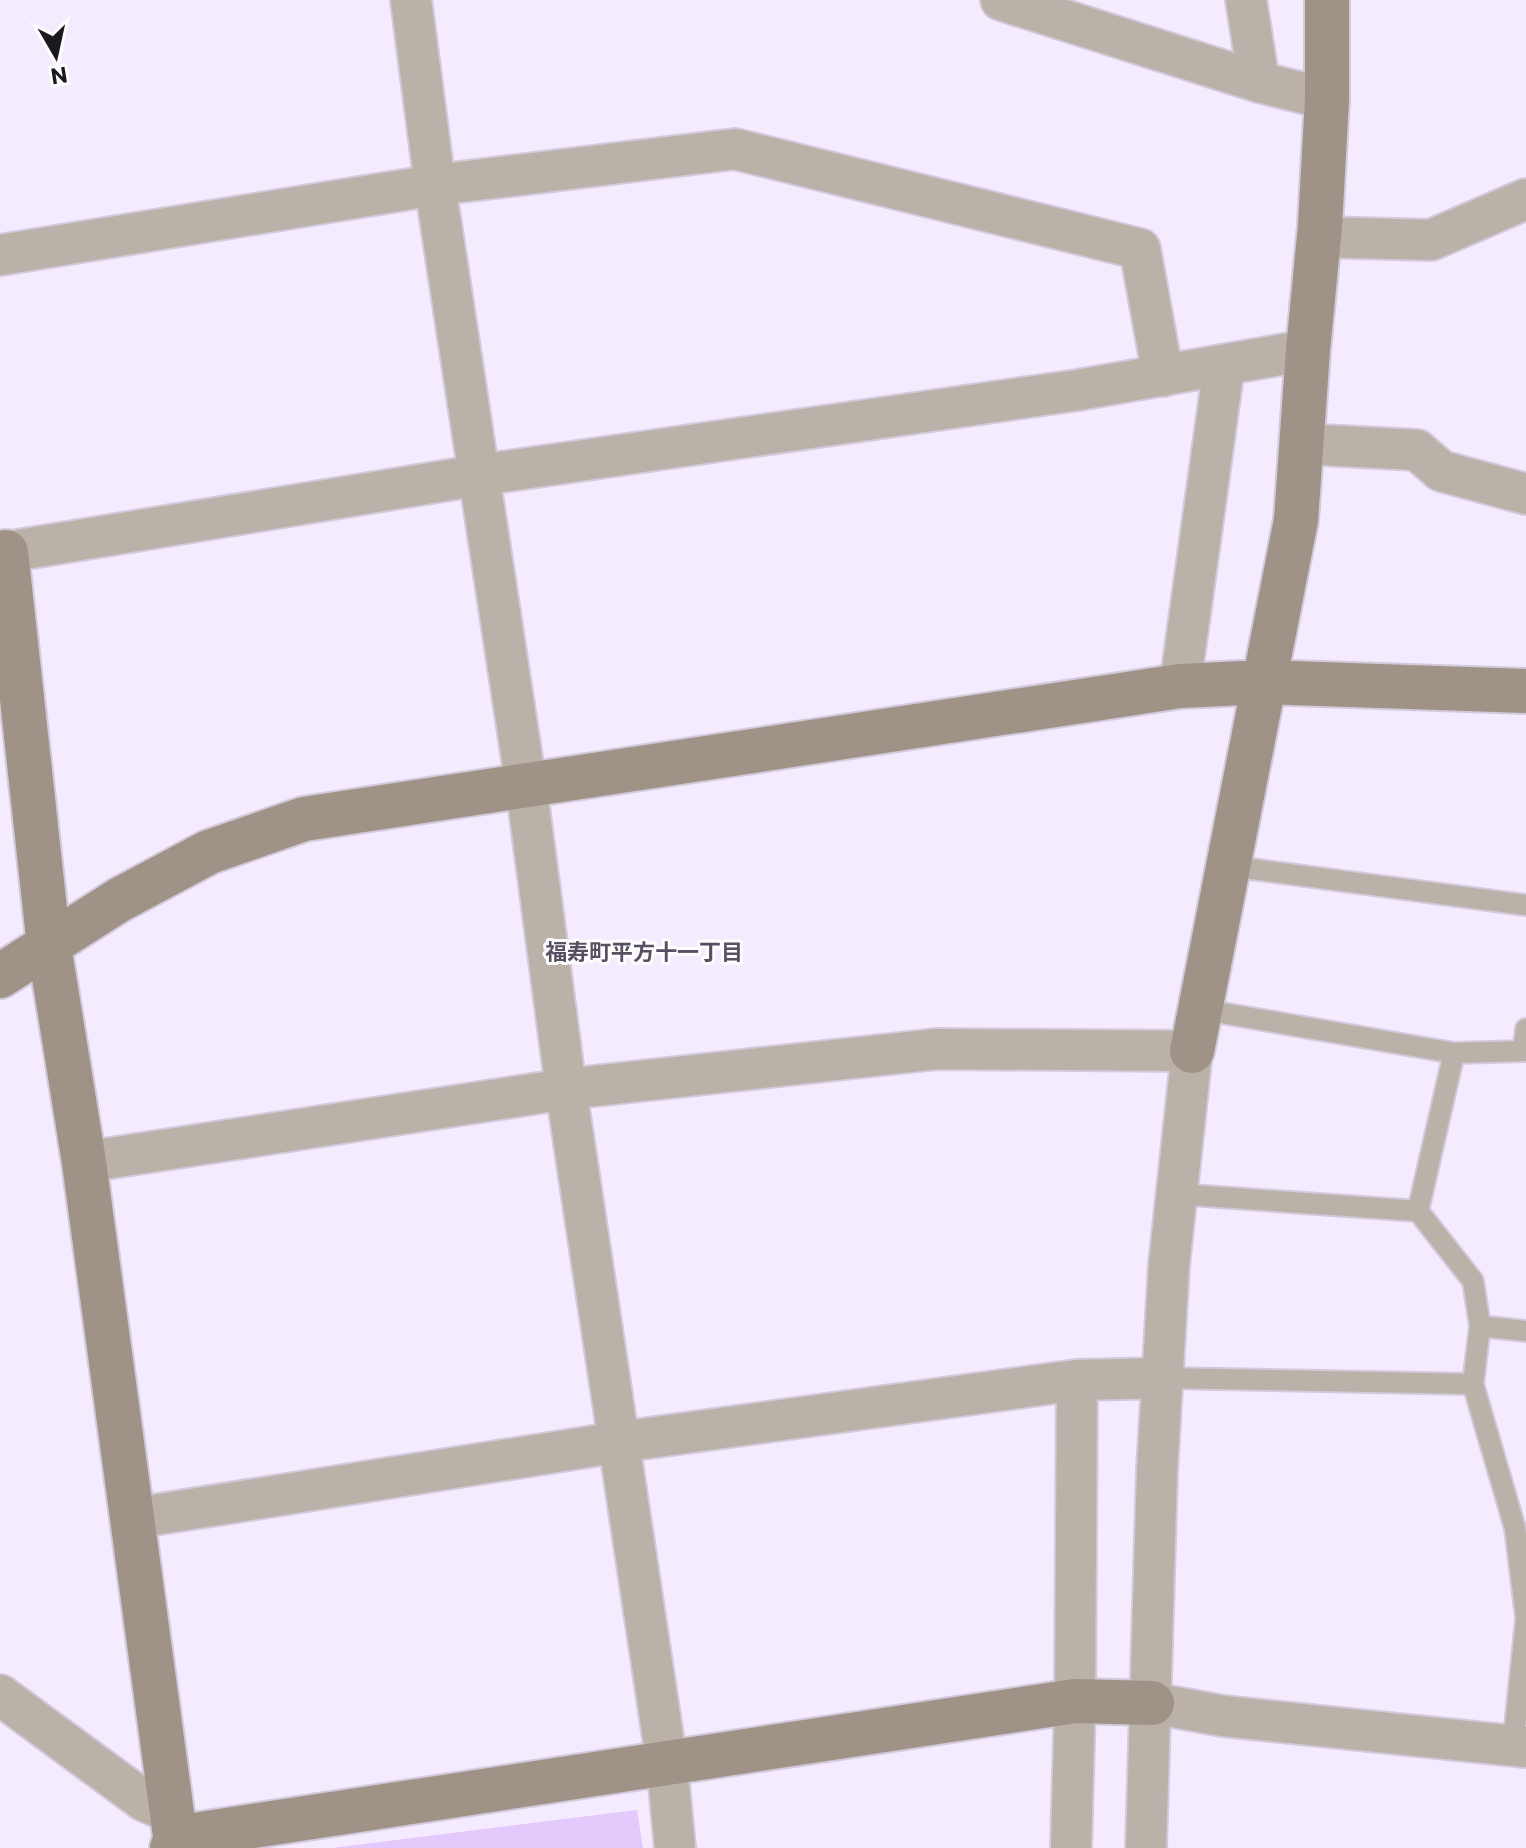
<svg xmlns="http://www.w3.org/2000/svg" width="1526" height="1848" font-family="Commissioner,'Noto Sans JP',sans-serif">
  <style>
    .green { fill: #e3c9fc }
    .lines { fill: none; stroke-linecap: round; stroke-linejoin: round }
    .lane-casing { stroke: #d2c9db; stroke-width: 24 }
    .street-casing { stroke: #d2c9db; stroke-width: 44 }
    .secondary-casing { stroke: #d2c9db; stroke-width: 48 }
    .lane { stroke: #bab1a8; stroke-width: 20 }
    .street { stroke: #bab1a8; stroke-width: 40 }
    .secondary { stroke: #9f9286; stroke-width: 44 }
    .labels { text-anchor: middle; stroke-width: 6; stroke-linejoin: round; paint-order: stroke }
    .neighbourhood-label { font-size: 22px; font-weight: bold; fill: #594f63; stroke: #fdfdfd }
  </style>
  <rect width="100%" height="100%" fill="#f5ebff"/>
  <!-- green -->
  <path class="green" d="M 637,1810 L 643,1848 L 332,1848 Z"/>
  <g class="lines">
    <!-- lane casing -->
    <g class="lane-casing">
      <path id="lane" d="M 1228,866 L 1526,905
        M 1199,1009 L 1454,1053 L 1526,1051
        M 1523,1051 L 1526,1029
        M 1176,1194 L 1418,1211 L 1473,1281 L 1480,1326 L 1473,1384
        M 1418,1211 L 1454,1053
        M 1480,1326 L 1526,1331
        M 1164,1378 L 1473,1384 L 1515,1528 L 1526,1617
        M 1513,1746 L 1526,1620"/>
    </g>
    <!-- street casing -->
    <g class="street-casing">
      <path id="street" d="M 411,0 L 435,185 L 526,785 L 566,1089 L 667,1764 L 675,1848
        M 1001,0 L 1259,82 L 1327,99
        M 1246,0 L 1259,82
        M 1319,237 L 1431,240 L 1526,199
        M 0,255 L 435,185 L 735,149 L 1140,249 L 1163,376
        M 1302,444 L 1417,450 L 1441,471 L 1526,494
        M 6,552 L 480,475 L 1078,390 L 1308,350
        M 1180,686 L 1224,366
        M 84,1162 L 566,1089 L 937,1049 L 1192,1051 L 1169,1265 L 1157,1471 L 1146,1848
        M 134,1518 L 619,1442 L 1077,1380 L 1164,1378
        M 0,1695 L 143,1800 L 171,1813
        M 1152,1703 L 1223,1716 L 1526,1747
        M 1071,1848 L 1075,1701 L 1077,1380"/>
    </g>
    <!-- secondary casing -->
    <g class="secondary-casing">
      <path id="secondary" d="M 0,553 L 6,552 L 49,946 L 84,1162 L 176,1843
        M 0,976 L 119,900 L 209,852 L 304,819 L 1180,686 L 1265,682 L 1526,691
        M 1192,1051 L 1296,520 L 1308,350 L 1320,226 L 1327,99 L 1327,0
        M 172,1848 L 176,1843 L 194,1835 L 1075,1701 L 1152,1703"/>
    </g>
    <!-- lane -->
    <use href="#lane" class="lane"/>
    <!-- street -->
    <use href="#street" class="street"/>
    <!-- secondary -->
    <use href="#secondary" class="secondary"/>
  </g>
  <g class="labels">
    <!-- neighbourhood labels -->
    <g class="neighbourhood-label">
      <text x="644" y="960">福寿町平方十一丁目</text>
    </g>
  </g>
  <!-- north arrow -->
  <g transform="translate(56 56) rotate(171)" stroke="#fdfdfd" stroke-width="6" paint-order="stroke">
  <path d="M0-6L14 30L0 20L-14 30Z" fill="#1c1820"/>
  <text y="-12" font-size="22" font-weight="bold" text-anchor="middle" fill="#1c1820">N</text>
  </g>
</svg>
